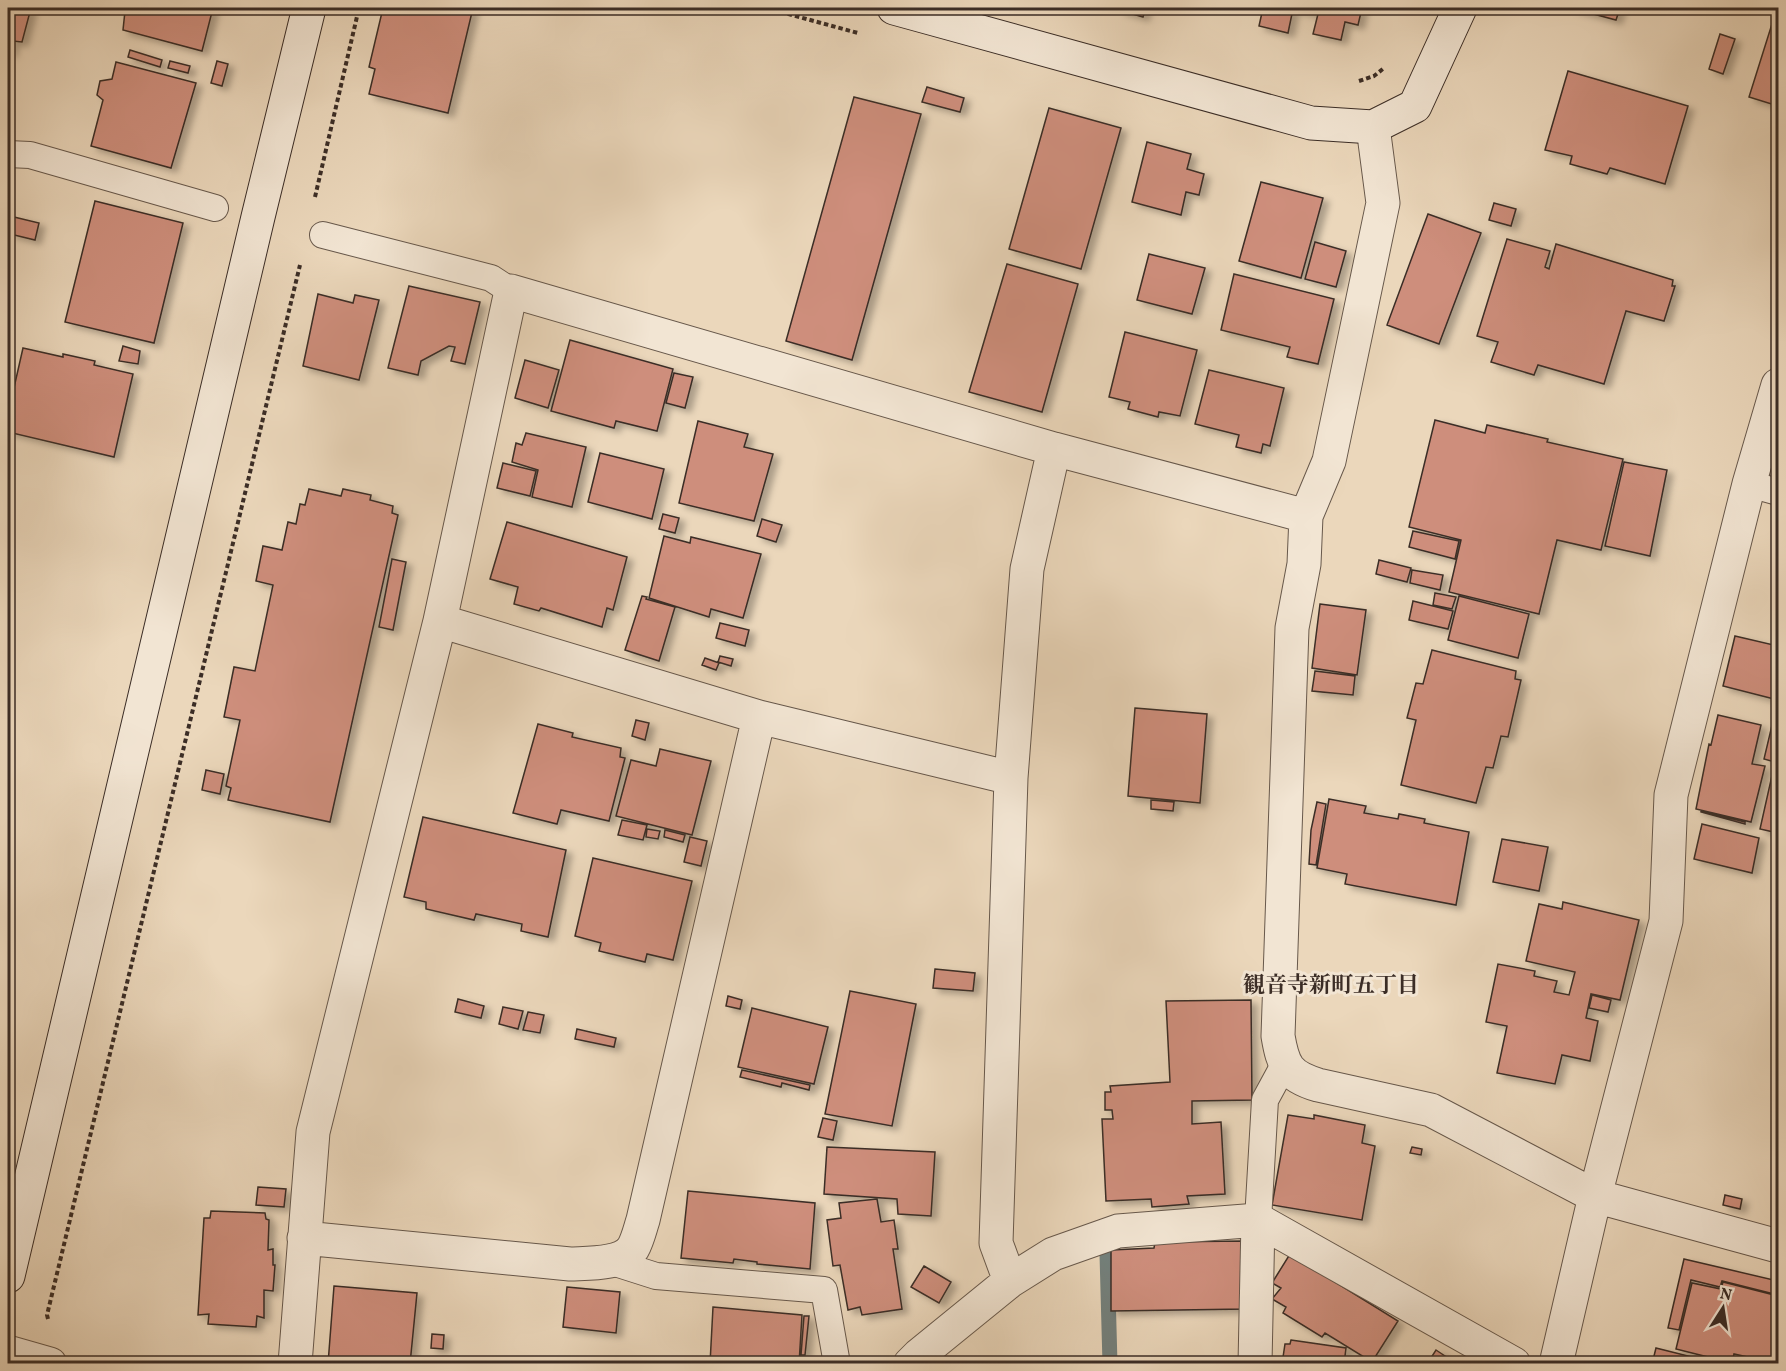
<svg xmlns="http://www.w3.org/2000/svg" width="1786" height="1371" font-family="Vollkorn,'Noto Serif JP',serif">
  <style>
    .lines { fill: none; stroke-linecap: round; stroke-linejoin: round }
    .stream { stroke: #73807c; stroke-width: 15 }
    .building { fill: #ce8e7c; stroke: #3b2d26; stroke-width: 1.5; filter: url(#shadow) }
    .lane-casing { stroke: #67584b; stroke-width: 28 }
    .street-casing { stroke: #67584b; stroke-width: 35 }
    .secondary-casing { stroke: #3b2d26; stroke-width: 35 }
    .path { stroke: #3b2d26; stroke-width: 4; stroke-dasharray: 4.5 3; stroke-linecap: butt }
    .lane { stroke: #f2e5d3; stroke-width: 26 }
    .street { stroke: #f2e5d3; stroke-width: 33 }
    .secondary { stroke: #f2e5d3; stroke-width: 33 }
    .labels { text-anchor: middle; stroke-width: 6; stroke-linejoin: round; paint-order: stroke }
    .neighbourhood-label { font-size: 22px; font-weight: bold; fill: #3b2d26; stroke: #f2e5d3 }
  </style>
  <defs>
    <filter id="shadow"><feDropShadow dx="6" dy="4" stdDeviation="3" flood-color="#0004"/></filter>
  </defs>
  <rect width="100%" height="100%" fill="#ebd7bb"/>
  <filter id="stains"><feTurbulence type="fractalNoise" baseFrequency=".00333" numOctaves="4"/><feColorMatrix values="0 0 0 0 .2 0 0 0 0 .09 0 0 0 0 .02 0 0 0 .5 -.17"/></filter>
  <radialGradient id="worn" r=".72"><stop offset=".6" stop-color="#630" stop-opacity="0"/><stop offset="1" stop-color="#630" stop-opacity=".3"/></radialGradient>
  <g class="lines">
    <!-- stream -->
    <path class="stream" d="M 1107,1254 L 1110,1364"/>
  </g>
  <!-- building -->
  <path class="building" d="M 8,8 L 31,8 L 22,42 L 13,41 L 11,53 L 8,52 Z
    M 121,8 L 213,8 L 202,51 L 123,30 L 125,11 Z
    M 383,8 L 473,8 L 448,113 L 369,94 L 375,69 L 369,67 Z
    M 1120,8 L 1146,8 L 1143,17 L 1119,10 Z
    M 1263,8 L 1362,8 L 1358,25 L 1345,22 L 1341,40 L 1313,34 L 1318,14 L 1293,9 L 1288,33 L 1259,26 Z
    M 1571,8 L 1620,8 L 1616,20 Z
    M 1777,8 L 1778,8 L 1778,106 L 1749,97 Z
    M 1720,34 L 1735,39 L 1723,74 L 1709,69 Z
    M 130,50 L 162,60 L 160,67 L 128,57 Z
    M 170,61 L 190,66 L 188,73 L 168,68 Z
    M 217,61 L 228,64 L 222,86 L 211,83 Z
    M 116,62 L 196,83 L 171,168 L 91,146 L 103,100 L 97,95 L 100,81 L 112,79 Z
    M 1568,71 L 1688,106 L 1665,184 L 1610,168 L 1607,174 L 1570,164 L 1572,156 L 1545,150 Z
    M 927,87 L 964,98 L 960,112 L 922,102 Z
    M 854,97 L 921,114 L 852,360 L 786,341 Z
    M 1049,108 L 1121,128 L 1081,269 L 1009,249 Z
    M 1147,142 L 1191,154 L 1187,169 L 1204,174 L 1199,195 L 1186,192 L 1181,215 L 1132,202 Z
    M 1261,182 L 1323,198 L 1301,278 L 1239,261 Z
    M 95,201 L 183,223 L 154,343 L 65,322 Z
    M 1494,203 L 1516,209 L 1511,226 L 1489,220 Z
    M 1428,214 L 1481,233 L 1439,344 L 1387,325 Z
    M 14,217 L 39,223 L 35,240 L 10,234 Z
    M 1507,239 L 1550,251 L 1545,267 L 1549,269 L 1556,244 L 1673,280 L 1672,286 L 1675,286 L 1664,321 L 1626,311 L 1604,384 L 1538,365 L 1534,375 L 1491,362 L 1498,342 L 1477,336 Z
    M 1315,242 L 1346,251 L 1336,287 L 1305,279 Z
    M 1149,254 L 1205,268 L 1192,314 L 1137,300 Z
    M 1007,264 L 1078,284 L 1042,412 L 969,392 Z
    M 1234,274 L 1334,299 L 1318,364 L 1287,357 L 1290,347 L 1221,330 Z
    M 409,286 L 480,302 L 465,364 L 451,361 L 455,347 L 449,346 L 421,361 L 418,375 L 388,368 Z
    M 318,294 L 353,303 L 355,295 L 379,300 L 359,380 L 303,366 Z
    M 1125,332 L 1197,350 L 1180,416 L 1159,412 L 1158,417 L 1128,409 L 1130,402 L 1109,397 Z
    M 570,340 L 673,369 L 657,431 L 616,421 L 614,428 L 551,411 Z
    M 123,346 L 140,351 L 138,364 L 119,361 Z
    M 23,348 L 63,357 L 63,354 L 95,361 L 94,365 L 133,374 L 114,457 L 8,432 L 8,414 Z
    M 525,360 L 559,370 L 548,408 L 515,398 Z
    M 1209,370 L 1284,388 L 1270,446 L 1263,444 L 1261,453 L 1236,447 L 1239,435 L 1195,424 Z
    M 674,373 L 693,377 L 685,408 L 666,403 Z
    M 1435,420 L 1485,433 L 1487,425 L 1548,439 L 1547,442 L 1623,459 L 1601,550 L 1557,540 L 1539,614 L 1449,592 L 1461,540 L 1409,527 Z
    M 698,421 L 748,434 L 744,447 L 773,454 L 754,521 L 679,503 Z
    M 526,433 L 586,447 L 572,507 L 532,497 L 538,470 L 512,462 L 516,443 L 522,445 Z
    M 600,453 L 664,469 L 652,519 L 588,502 Z
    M 1624,462 L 1667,470 L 1650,556 L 1605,546 Z
    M 503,463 L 536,471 L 530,496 L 497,488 Z
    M 309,489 L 341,496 L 343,489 L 371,495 L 370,500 L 393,506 L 392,513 L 398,515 L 330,822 L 228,800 L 231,788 L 226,786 L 240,720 L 224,717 L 234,667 L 255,671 L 273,585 L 256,581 L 263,546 L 282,550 L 288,522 L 296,524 L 300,504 L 305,505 Z
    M 663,514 L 679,518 L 675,533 L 659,529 Z
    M 762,519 L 782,525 L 776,542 L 757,536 Z
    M 507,522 L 627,557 L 613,610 L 607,608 L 602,627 L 541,608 L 539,611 L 514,604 L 518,587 L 490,579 Z
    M 1413,531 L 1459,541 L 1455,559 L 1409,547 Z
    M 664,536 L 690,543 L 691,537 L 761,554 L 743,618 L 711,609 L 709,617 L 649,598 Z
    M 392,559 L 406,562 L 393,630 L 379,627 Z
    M 1379,560 L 1411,568 L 1407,582 L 1376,574 Z
    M 1412,570 L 1443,575 L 1440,590 L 1410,583 Z
    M 1435,593 L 1456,597 L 1452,609 L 1433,605 Z
    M 642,596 L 647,597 L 646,599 L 675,607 L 659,661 L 625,650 Z
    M 1459,596 L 1529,614 L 1518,658 L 1448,640 Z
    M 1413,601 L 1453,611 L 1448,629 L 1409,620 Z
    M 1320,604 L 1366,610 L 1357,675 L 1312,668 Z
    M 720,623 L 749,630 L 745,646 L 716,638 Z
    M 1735,636 L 1778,646 L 1778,700 L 1723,686 Z
    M 1432,650 L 1516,671 L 1515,679 L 1521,680 L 1508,737 L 1501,736 L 1493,768 L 1486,767 L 1476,803 L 1401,785 L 1416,720 L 1407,718 L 1416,683 L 1423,684 Z
    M 720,656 L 733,659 L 731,666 L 718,662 Z
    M 705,658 L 719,663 L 716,670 L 702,665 Z
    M 1315,671 L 1355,676 L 1353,695 L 1312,691 Z
    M 1777,704 L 1778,704 L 1778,833 L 1760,829 L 1775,762 L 1764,759 Z
    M 1135,708 L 1207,714 L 1200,803 L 1128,796 Z
    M 1718,715 L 1761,725 L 1752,764 L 1765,766 L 1751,822 L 1696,809 L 1709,744 L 1711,745 Z
    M 636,720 L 649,723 L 645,740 L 632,736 Z
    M 538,724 L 573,733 L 572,737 L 621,748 L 620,757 L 625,758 L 609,821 L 561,810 L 557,824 L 513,813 Z
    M 660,749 L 711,761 L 692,835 L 616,816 L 631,760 L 656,766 Z
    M 206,770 L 224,774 L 220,794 L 202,790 Z
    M 1329,799 L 1366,806 L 1364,813 L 1398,819 L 1399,814 L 1425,819 L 1424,823 L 1469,832 L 1456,905 L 1345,884 L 1347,874 L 1317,868 Z
    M 1151,800 L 1174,802 L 1173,811 L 1151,809 Z
    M 1317,802 L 1326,804 L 1316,865 L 1309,864 L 1311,830 Z
    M 1701,811 L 1745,822 L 1745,824 L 1701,812 Z
    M 423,817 L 566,850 L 548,937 L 521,931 L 522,924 L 476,914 L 474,920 L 426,909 L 426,902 L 404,897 Z
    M 622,820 L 647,825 L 643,840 L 618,835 Z
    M 1702,824 L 1759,838 L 1752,873 L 1694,859 Z
    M 647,829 L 660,831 L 658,839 L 646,837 Z
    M 665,830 L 685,835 L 683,842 L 664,837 Z
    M 690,837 L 707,841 L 701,866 L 684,862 Z
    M 1502,839 L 1548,847 L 1539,891 L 1493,882 Z
    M 593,858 L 692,881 L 673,960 L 647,954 L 645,962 L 599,951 L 601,943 L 575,936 Z
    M 1563,902 L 1639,920 L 1620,1000 L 1591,994 L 1586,1018 L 1598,1021 L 1590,1061 L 1562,1055 L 1555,1084 L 1497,1073 L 1507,1026 L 1486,1022 L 1498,964 L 1535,971 L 1534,976 L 1557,981 L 1554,992 L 1569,995 L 1575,972 L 1526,961 L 1539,904 L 1562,909 Z
    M 935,969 L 975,973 L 973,991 L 933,988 Z
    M 850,991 L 916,1004 L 892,1126 L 825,1114 Z
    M 1592,995 L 1611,1000 L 1608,1012 L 1589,1008 Z
    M 728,996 L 742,1000 L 740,1009 L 726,1006 Z
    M 458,999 L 484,1006 L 481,1018 L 455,1012 Z
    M 1251,1000 L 1252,1100 L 1192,1101 L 1192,1124 L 1221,1122 L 1225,1194 L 1187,1196 L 1189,1204 L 1152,1207 L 1151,1199 L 1106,1201 L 1102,1119 L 1113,1119 L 1112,1110 L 1105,1110 L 1105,1092 L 1111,1092 L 1110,1086 L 1170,1082 L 1166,1001 Z
    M 503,1007 L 523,1011 L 518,1029 L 499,1024 Z
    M 752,1008 L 828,1027 L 814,1084 L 738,1067 Z
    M 528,1012 L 544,1015 L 540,1033 L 523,1030 Z
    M 577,1029 L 616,1038 L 614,1047 L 575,1039 Z
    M 742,1070 L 810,1085 L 809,1090 L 782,1083 L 781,1087 L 740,1077 Z
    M 1288,1115 L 1314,1119 L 1314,1115 L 1365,1125 L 1362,1143 L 1375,1146 L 1362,1220 L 1272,1205 Z
    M 823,1118 L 837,1121 L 833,1140 L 818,1137 Z
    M 827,1147 L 935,1152 L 931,1216 L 898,1214 L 897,1199 L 824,1194 Z
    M 1412,1147 L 1422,1149 L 1421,1155 L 1410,1153 Z
    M 258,1187 L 286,1189 L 284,1207 L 256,1205 Z
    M 688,1191 L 815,1203 L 810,1269 L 757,1264 L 757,1262 L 734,1259 L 733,1263 L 681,1258 Z
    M 1725,1195 L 1742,1199 L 1740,1209 L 1723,1205 Z
    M 877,1199 L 881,1222 L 894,1220 L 898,1249 L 893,1249 L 902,1309 L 862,1315 L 860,1307 L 848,1310 L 840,1265 L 833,1266 L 827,1220 L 841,1218 L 839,1203 Z
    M 211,1211 L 265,1213 L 266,1219 L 269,1220 L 268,1250 L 273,1249 L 273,1265 L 275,1265 L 273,1291 L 264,1290 L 264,1318 L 257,1316 L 256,1327 L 208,1324 L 209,1314 L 198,1315 L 204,1218 L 210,1218 Z
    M 1245,1241 L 1246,1309 L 1111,1311 L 1111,1250 L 1154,1248 L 1155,1242 Z
    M 1290,1254 L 1398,1321 L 1372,1362 L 1325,1333 L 1322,1337 L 1283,1313 L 1286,1307 L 1272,1299 L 1281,1288 L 1272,1283 Z
    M 1684,1259 L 1778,1281 L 1778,1295 L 1722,1281 L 1720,1287 L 1691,1280 L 1679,1330 L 1668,1328 Z
    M 924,1266 L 951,1282 L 939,1303 L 911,1287 Z
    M 1723,1282 L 1778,1296 L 1778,1343 L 1774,1363 L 1734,1354 L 1732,1363 L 1676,1349 L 1692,1283 L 1721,1289 Z
    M 334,1286 L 417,1293 L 410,1364 L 328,1364 Z
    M 567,1287 L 620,1292 L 616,1333 L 563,1327 Z
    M 713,1307 L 802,1315 L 799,1364 L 710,1364 Z
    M 804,1316 L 809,1316 L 805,1355 L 801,1355 Z
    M 432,1334 L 444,1335 L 443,1349 L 431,1348 Z
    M 1291,1340 L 1346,1348 L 1344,1364 L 1282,1364 L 1285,1344 L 1290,1344 Z
    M 1656,1348 L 1704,1360 L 1703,1364 L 1652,1364 Z
    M 1436,1350 L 1457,1364 L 1427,1364 Z"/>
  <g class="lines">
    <!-- lane casing -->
    <g class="lane-casing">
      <path id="lane" d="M 8,154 L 30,155 L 215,208
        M 323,235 L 491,278 L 511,291
        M 1749,484 L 1778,492
        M 1258,1220 L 1265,1100 L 1285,1063
        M 609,1261 L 656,1276 L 824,1290 L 837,1364"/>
    </g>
    <!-- street casing -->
    <g class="street-casing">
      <path id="street" d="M 1373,127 L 1383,203 L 1329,461 L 1306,516 L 1304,564 L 1292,628 L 1278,1036 C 1283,1066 1288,1076 1318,1085 L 1431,1110 L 1595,1196 L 1778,1246
        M 759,717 L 440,621 L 511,291 L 1054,449 L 1306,516
        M 304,1238 L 570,1264 C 588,1263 622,1265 633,1248 C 638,1239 640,1229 643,1220 L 759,717 L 1011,778
        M 1010,1281 L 996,1243 L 1011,778 L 1027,569 L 1054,449
        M 8,1352 L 50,1364
        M 295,1364 L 313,1132 L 440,621
        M 910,1364 L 919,1355 L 1010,1281 L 1053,1254 L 1118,1231 L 1258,1220 L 1514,1364
        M 1255,1364 L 1258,1220
        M 1556,1364 L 1595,1196 L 1666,921 L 1671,795 L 1749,484 L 1778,385"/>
    </g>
    <!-- secondary casing -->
    <g class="secondary-casing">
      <path id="secondary" d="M 894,8 L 1311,123 L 1373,127 L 1415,106 L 1460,8
        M 8,1276 L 258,217 L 309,8"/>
    </g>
    <!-- path -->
    <path class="path" d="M 766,8 L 858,33
      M 1359,81 L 1374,76 L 1384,68
      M 315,197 L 359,8
      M 48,1319 L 47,1315 L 300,265"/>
    <!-- lane -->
    <use href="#lane" class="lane"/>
    <!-- street -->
    <use href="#street" class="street"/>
    <!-- secondary -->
    <use href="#secondary" class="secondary"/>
  </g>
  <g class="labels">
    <!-- neighbourhood labels -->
    <g class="neighbourhood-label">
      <text x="1331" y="992">観音寺新町五丁目</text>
    </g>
  </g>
  <!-- margin -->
  <rect width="1786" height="1371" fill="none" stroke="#ebd7bb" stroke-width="30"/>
  <rect x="9" y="9" width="1768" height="1353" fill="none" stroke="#3b2d26" stroke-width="3"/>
  <rect x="15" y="15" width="1756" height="1341" fill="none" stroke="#3b2d26" stroke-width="1.5"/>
  <!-- north arrow -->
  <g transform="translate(1723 1308) rotate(12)" stroke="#f2e5d3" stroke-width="4.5" paint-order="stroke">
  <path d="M0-4.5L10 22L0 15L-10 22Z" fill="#3b2d26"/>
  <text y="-9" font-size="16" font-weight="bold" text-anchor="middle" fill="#3b2d26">N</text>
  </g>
  <rect width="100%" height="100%" filter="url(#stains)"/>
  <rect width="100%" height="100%" fill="url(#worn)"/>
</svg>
